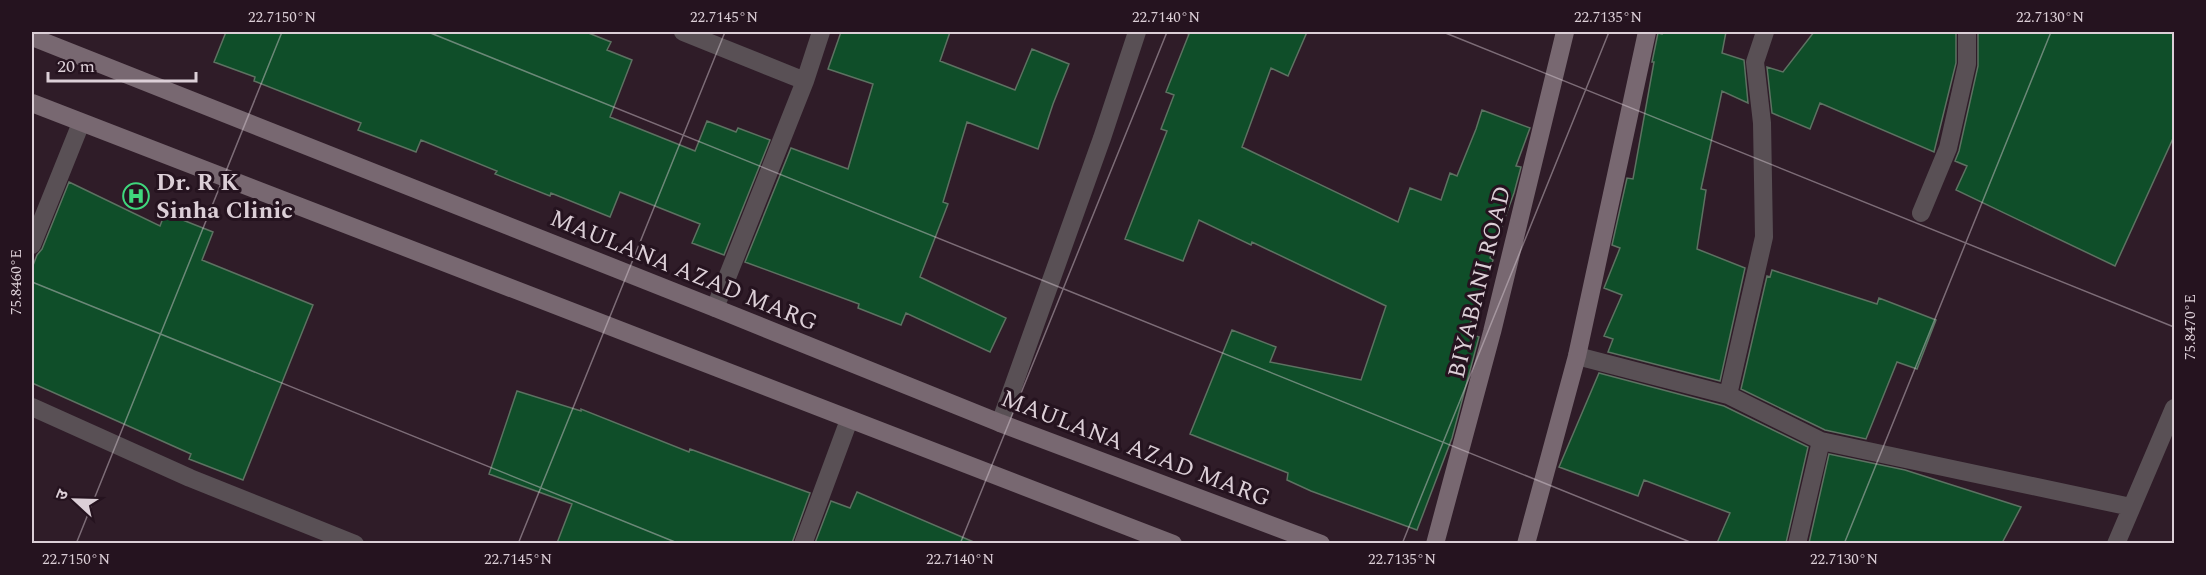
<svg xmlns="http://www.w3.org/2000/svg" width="2206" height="575" font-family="Spectral,'Noto Sans Devanagari',serif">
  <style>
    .building { fill: #0f4e29; stroke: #5d7262; stroke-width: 1.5 }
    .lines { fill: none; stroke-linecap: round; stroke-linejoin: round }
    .street { stroke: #595055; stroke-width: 18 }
    .secondary { stroke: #786871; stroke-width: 18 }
    .ticks { fill: none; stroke: #dccfd7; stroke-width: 1.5; stroke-opacity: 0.45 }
    .labels { text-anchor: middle; stroke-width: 6; stroke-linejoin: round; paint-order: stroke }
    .poi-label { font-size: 24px; font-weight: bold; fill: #dccfd7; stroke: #25131f; text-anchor: start }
    .street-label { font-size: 24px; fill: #dccfd7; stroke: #25131f }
    .neatline { fill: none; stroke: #dccfd7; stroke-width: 2 }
    .ticks-label { font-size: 15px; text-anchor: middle; fill: #dccfd7 }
  </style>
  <rect width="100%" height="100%" fill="#2f1c28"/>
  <!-- building -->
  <path class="building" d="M 226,32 L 586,32 L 611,42 L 607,50 L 632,60 L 610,117 L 695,151 L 707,121 L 736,132 L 738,128 L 770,140 L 724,255 L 692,243 L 700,224 L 620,192 L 610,217 L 551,193 L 550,196 L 495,174 L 497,171 L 421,140 L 416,152 L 358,130 L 361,123 L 254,81 L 255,77 L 214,62 Z
    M 841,32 L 950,32 L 940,61 L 1015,90 L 1032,49 L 1069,64 L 1053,104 L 1038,149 L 967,122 L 943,202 L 948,204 L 920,277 L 1006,318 L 990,352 L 906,313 L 901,325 L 858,308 L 859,304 L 745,262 L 791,148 L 848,169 L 873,84 L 828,69 Z
    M 1184,32 L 1307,32 L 1288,76 L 1271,68 L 1242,147 L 1398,222 L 1410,188 L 1441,200 L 1450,173 L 1457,176 L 1476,129 L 1482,110 L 1530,128 L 1516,166 L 1521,167 L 1514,193 L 1490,258 L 1493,260 L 1467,333 L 1479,337 L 1452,438 L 1417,530 L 1311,491 L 1287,480 L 1288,473 L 1190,434 L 1232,330 L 1276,347 L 1270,362 L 1361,380 L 1386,306 L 1252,242 L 1251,245 L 1199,220 L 1183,261 L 1125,239 L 1167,131 L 1161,129 L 1174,95 L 1166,92 L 1189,34 Z
    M 1662,32 L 1726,32 L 1722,53 L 1744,60 L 1748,103 L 1722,91 L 1701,189 L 1706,190 L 1697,249 L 1745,268 L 1720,381 L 1608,352 L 1613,339 L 1604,336 L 1622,295 L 1604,288 L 1620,248 L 1612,245 L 1627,178 L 1633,179 L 1654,62 L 1652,62 L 1658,33 L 1662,34 Z
    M 1814,32 L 1956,32 L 1956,63 L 1934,152 L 1820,103 L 1810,129 L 1772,113 L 1767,67 L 1783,72 Z
    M 1978,32 L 2175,32 L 2175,134 L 2115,266 L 1956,190 L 1967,166 L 1955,161 L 1959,151 L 1978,66 Z
    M 69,182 L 160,226 L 165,213 L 213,232 L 202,260 L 313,305 L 243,480 L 189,459 L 191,454 L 32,383 L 32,268 L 37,255 L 42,249 Z
    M 1772,270 L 1877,304 L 1879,298 L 1936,320 L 1917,369 L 1897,362 L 1866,439 L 1825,430 L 1741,389 L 1767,276 L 1770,277 Z
    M 1599,373 L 1724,406 L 1808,447 L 1786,543 L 1717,543 L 1730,513 L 1644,480 L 1638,496 L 1559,467 Z
    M 517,391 L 581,411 L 581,409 L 689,452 L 690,449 L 810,493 L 792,543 L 557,543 L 572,504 L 489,474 Z
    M 1829,454 L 1905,470 L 2021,507 L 2002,543 L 1809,543 Z
    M 857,492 L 976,543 L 815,543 L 831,501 L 850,508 Z"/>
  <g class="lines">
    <!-- street -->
    <path class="street" d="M 683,32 L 805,81
      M 1921,213 L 1948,148 L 1967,64 L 1967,32
      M 32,245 L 81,123
      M 715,308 L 805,81 L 821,32
      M 1577,356 L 1728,395 L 1821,441 L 2131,507
      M 1728,395 L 1764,237 L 1762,123 L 1755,62 L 1765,32
      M 32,407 L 190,478 L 355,544
      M 1000,423 L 1102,138 L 1137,32
      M 803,544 L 849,420
      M 1797,544 L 1821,441
      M 2116,544 L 2174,408"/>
    <!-- secondary -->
    <path class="secondary" d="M 32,37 L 715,308 L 1000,423 L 1321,544
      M 32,103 L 1173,544
      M 1435,544 L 1492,332 L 1565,32
      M 1526,544 L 1577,356 L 1647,32"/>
  </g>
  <!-- ticks -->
  <path class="ticks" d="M 428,32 L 1695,544M 1443,32 L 2174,327M 32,282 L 680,544M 76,544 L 282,32M 518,544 L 725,32M 960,544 L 1167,32M 1402,544 L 1609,32M 1844,544 L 2051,32"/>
  <!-- icons -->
  <defs>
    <g id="hospital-ring" transform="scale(1.35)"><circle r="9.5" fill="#25131f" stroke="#3fd77d" stroke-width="1.5"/><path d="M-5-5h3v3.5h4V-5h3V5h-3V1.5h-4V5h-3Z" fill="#3fd77d"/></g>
  </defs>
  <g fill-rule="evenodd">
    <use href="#hospital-ring" x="136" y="196"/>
  </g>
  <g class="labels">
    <!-- poi labels -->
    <g class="poi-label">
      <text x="156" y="190">Dr. R K<tspan x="156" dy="28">Sinha Clinic</tspan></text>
    </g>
    <!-- street labels -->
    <g class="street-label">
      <text transform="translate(684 270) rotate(22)" y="8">MAULANA AZAD MARG</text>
      <text transform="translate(1479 282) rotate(-76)" y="8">BIYABANI ROAD</text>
      <text transform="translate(1136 448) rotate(21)" y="8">MAULANA AZAD MARG</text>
    </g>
  </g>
  <!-- border -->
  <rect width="2206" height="575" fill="none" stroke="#25131f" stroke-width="66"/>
  <!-- north arrow -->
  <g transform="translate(75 500) rotate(292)" stroke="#25131f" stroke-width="4.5" paint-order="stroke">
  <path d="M0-4.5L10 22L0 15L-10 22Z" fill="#dccfd7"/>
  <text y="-9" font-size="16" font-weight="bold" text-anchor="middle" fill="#dccfd7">उ</text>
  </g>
  <!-- scale -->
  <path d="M48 72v9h148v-9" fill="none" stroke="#dccfd7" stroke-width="3"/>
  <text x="57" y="72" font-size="18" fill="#dccfd7" stroke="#25131f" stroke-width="4.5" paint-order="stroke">20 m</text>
  <rect x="33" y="33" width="2140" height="509" class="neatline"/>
  <g class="ticks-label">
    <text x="282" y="22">22.7150°N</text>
    <text x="724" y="22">22.7145°N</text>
    <text x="1166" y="22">22.7140°N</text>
    <text x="1608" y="22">22.7135°N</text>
    <text x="2050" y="22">22.7130°N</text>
    <text transform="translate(16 282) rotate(-90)" y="5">75.8460°E</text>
    <text transform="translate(2190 327) rotate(-90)" y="5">75.8470°E</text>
    <text x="76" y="564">22.7150°N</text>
    <text x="518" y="564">22.7145°N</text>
    <text x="960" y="564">22.7140°N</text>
    <text x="1402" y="564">22.7135°N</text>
    <text x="1844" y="564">22.7130°N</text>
  </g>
</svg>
